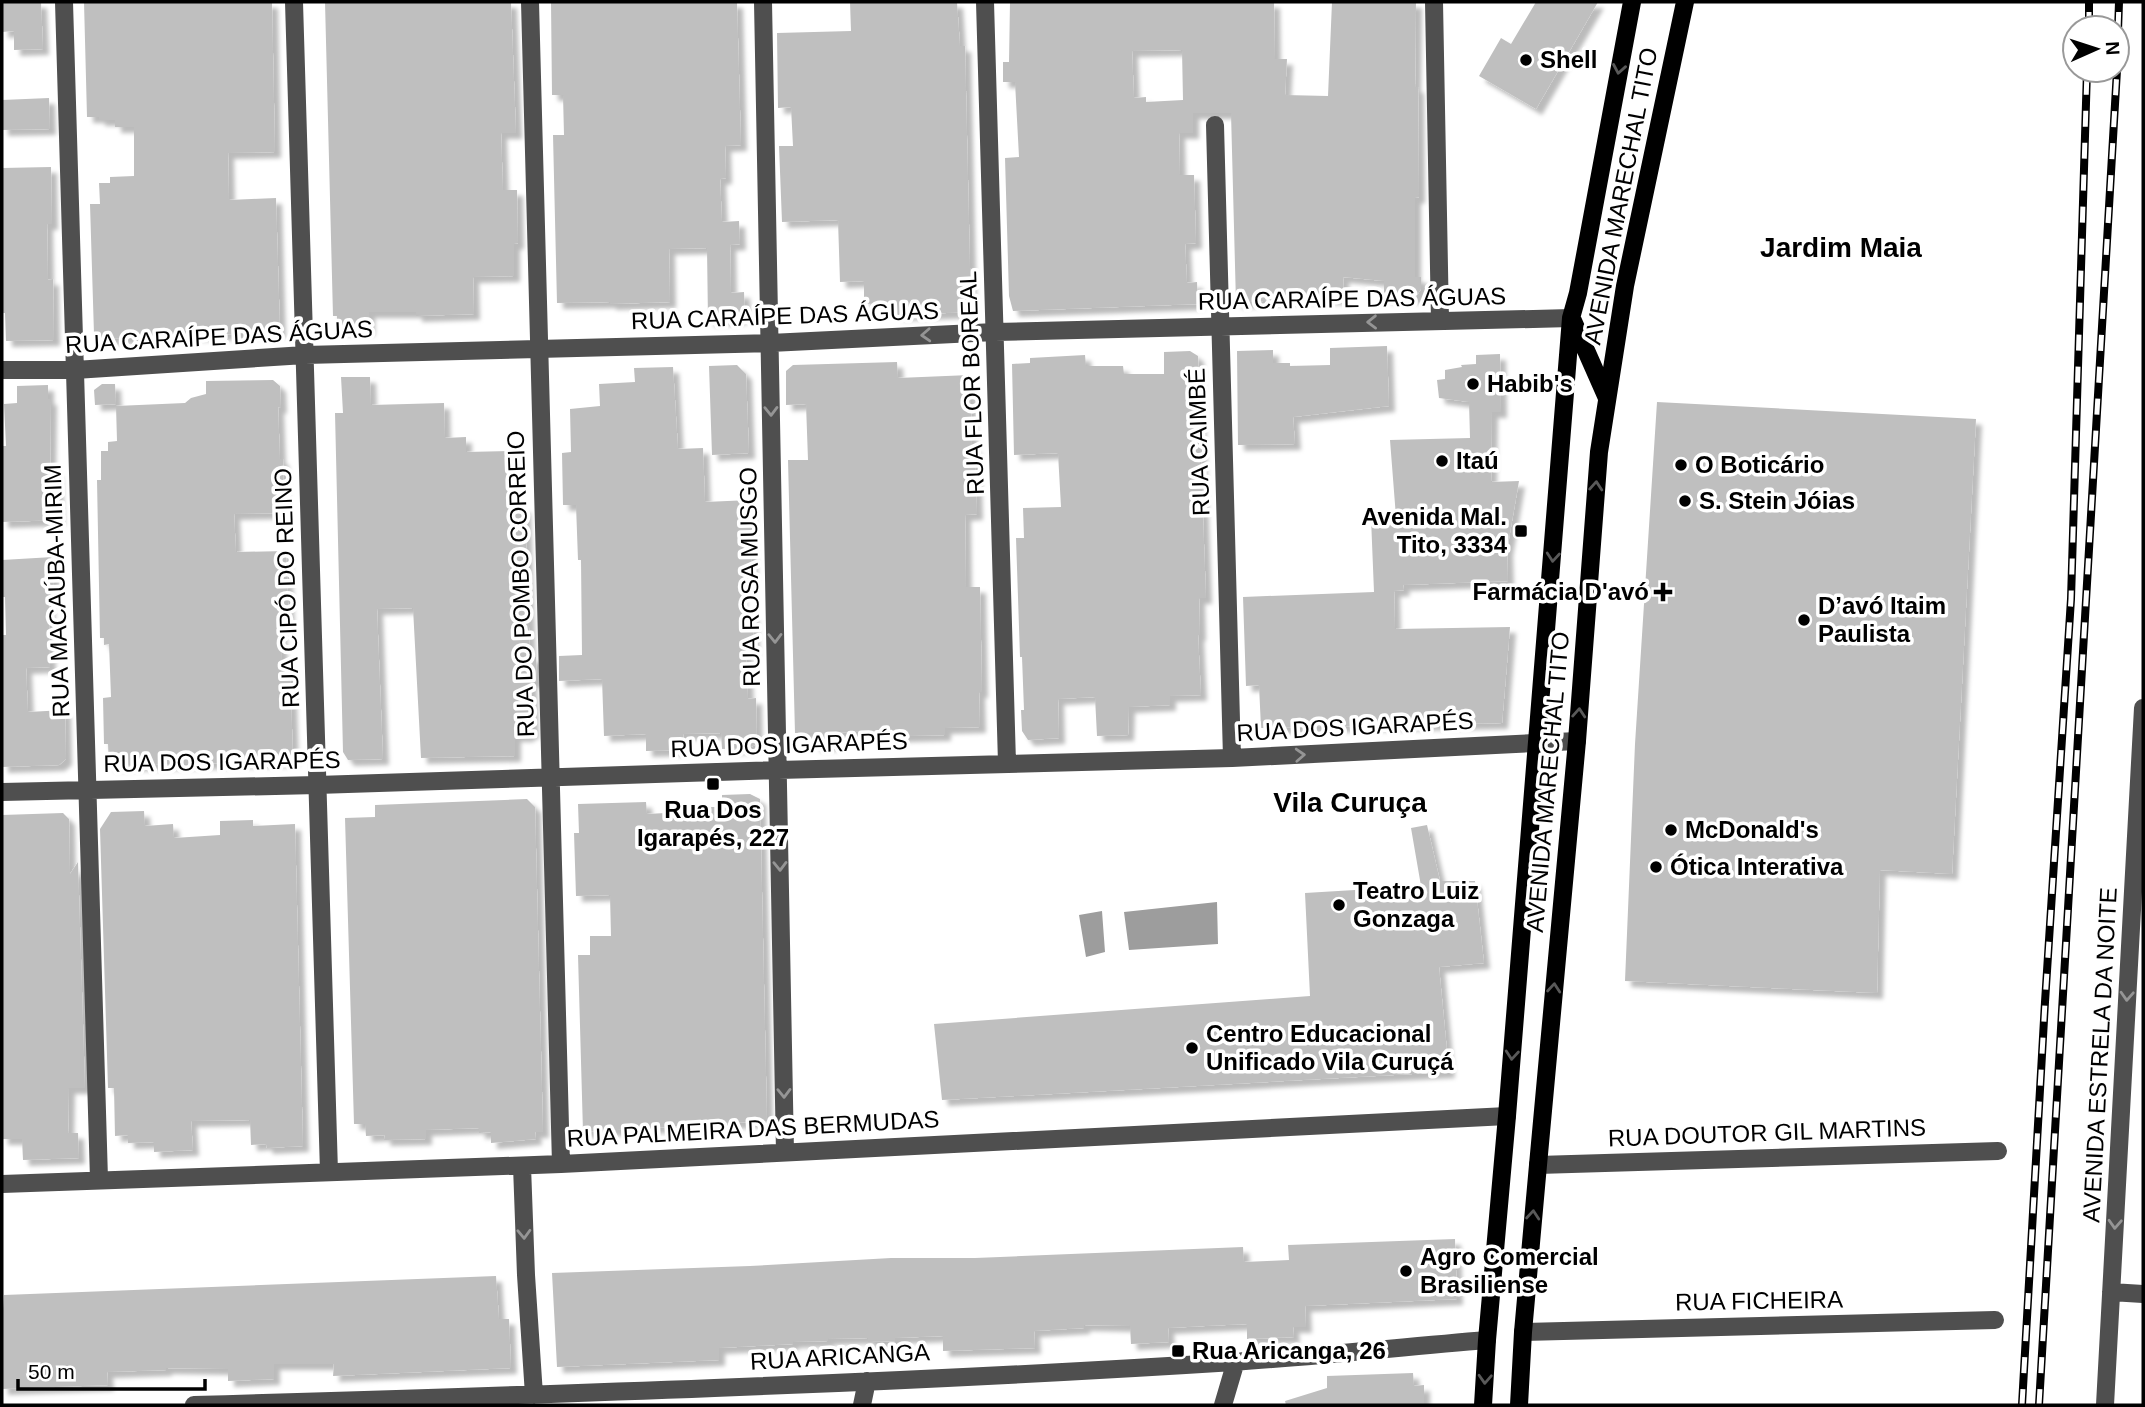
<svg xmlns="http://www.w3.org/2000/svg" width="2145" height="1407" font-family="Helvetica,sans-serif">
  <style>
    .water { fill: #9d9d9d }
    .building { fill: #bfbfbf; fill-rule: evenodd; filter: url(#shadow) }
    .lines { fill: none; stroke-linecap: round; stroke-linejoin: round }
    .minor { stroke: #4f4f4f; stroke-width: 18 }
    .major { stroke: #000; stroke-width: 18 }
    .rail-casing { stroke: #000; stroke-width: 8 }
    .rail { stroke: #fff; stroke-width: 5; stroke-dasharray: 16; stroke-linecap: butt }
    .oneway { stroke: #595959 }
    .oneway2 { stroke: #959595 }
    .poi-dot { fill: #000; stroke: #fff; stroke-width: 2.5 }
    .labels { text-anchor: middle; stroke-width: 7; stroke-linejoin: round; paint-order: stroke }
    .poi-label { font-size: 24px; font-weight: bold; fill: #000; stroke: #fff; text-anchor: start }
    .street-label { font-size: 24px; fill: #000; stroke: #fff }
    .quarter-label { font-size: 28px; font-weight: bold; fill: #000; stroke: #fff }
  </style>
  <defs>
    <filter id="shadow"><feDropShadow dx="6" dy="6" stdDeviation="2" flood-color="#0004"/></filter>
  </defs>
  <rect width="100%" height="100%" fill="#fff"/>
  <!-- water -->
  <path class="water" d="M 1217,902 L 1218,944 L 1129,950 L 1124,912 Z
    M 1102,911 L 1105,952 L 1086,957 L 1079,915 Z"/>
  <!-- building -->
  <path class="building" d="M 2,2 L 41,2 L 43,49 L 14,50 L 14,31 L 2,32 Z
    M 84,2 L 272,2 L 275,152 L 228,153 L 229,200 L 276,198 L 280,332 L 104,339 L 94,334 L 90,204 L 100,204 L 99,183 L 110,183 L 110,177 L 134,176 L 134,127 L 115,127 L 115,120 L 99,120 L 99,117 L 87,117 Z
    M 325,2 L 511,2 L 516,133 L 501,133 L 503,190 L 517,190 L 518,243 L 514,244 L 514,276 L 473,277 L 474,314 L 416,316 L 416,312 L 369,312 L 369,330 L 337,330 L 337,316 L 333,316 Z
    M 551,2 L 737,2 L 741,145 L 725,146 L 726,178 L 720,179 L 722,222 L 739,221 L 740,244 L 730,245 L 731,293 L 744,292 L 745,314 L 739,319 L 708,321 L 707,248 L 669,249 L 670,302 L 610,304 L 610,302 L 557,303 L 553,135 L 564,135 L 563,95 L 552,95 Z
    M 850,2 L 957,2 L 960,46 L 965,46 L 971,312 L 897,315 L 897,303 L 864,304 L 864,281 L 840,282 L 838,220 L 782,222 L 779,146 L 793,146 L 791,107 L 778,108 L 777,33 L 851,31 Z
    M 1010,2 L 1274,2 L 1275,59 L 1287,59 L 1285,95 L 1328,96 L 1332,2 L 1416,2 L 1415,87 L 1418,87 L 1419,197 L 1415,198 L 1415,277 L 1421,277 L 1421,289 L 1415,298 L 1384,298 L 1384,281 L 1343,277 L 1344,299 L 1306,298 L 1236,303 L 1231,113 L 1193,113 L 1193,133 L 1179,133 L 1180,175 L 1194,175 L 1196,243 L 1185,244 L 1187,283 L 1197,282 L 1198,304 L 1013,311 L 1009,296 L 1005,158 L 1019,157 L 1015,82 L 1003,82 L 1003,62 L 1009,62 ZM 1182,50 L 1183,100 L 1146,102 L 1146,97 L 1134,98 L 1132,51 Z
    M 1536,2 L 1598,2 L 1536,109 L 1479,76 L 1501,38 L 1511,44 Z
    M 49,98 L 50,129 L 2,130 L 2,100 Z
    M 51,167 L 52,224 L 47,224 L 48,280 L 53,279 L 54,340 L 6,341 L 5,313 L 2,313 L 2,168 Z
    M 1387,346 L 1389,406 L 1293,417 L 1295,444 L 1238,445 L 1237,351 L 1273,350 L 1273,363 L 1290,363 L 1290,366 L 1330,365 L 1330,348 Z
    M 1190,351 L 1198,356 L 1202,489 L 1206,598 L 1199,598 L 1200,635 L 1198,635 L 1201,695 L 1170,696 L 1170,705 L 1129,707 L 1128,735 L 1097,736 L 1095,697 L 1058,699 L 1059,738 L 1028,740 L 1022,731 L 1021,710 L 1024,710 L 1022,657 L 1020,657 L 1016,538 L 1024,538 L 1023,508 L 1061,507 L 1058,453 L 1014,455 L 1012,364 L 1030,363 L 1030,358 L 1085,355 L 1086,366 L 1123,366 L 1124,374 L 1164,374 L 1164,352 Z
    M 1500,354 L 1501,412 L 1492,412 L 1491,482 L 1519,481 L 1507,550 L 1508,581 L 1403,585 L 1404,590 L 1394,591 L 1395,629 L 1510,627 L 1502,723 L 1261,728 L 1259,685 L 1246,686 L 1243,597 L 1374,592 L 1371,518 L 1396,517 L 1390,440 L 1470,438 L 1469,402 L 1439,398 L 1437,380 L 1445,379 L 1445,370 L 1462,367 L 1461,365 L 1476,364 L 1476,355 Z
    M 897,362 L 898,378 L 970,375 L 972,447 L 975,446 L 977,514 L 965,515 L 966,587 L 980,587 L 982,692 L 979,692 L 980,727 L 945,728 L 945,735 L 871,737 L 871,731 L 833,733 L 833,745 L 814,746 L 814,733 L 795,733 L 788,460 L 808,460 L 806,404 L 786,405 L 786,371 L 793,365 Z
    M 737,365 L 746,374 L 749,453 L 712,455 L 709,366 Z
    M 673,367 L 678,449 L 703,448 L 705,502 L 750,500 L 752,575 L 741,575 L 741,614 L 753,614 L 754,651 L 746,651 L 748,699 L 756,698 L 757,744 L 749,748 L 722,749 L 721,733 L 683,734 L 684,750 L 646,751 L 646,734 L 604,736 L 602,679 L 559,681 L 559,656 L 582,655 L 581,560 L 578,560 L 576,505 L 563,505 L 562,453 L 571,452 L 570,409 L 600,406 L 599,384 L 635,382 L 634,368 Z
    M 341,377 L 370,377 L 371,405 L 444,403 L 445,438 L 466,437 L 466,452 L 510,451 L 512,508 L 525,507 L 530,657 L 536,657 L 537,682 L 531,682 L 533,733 L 528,734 L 528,736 L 515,736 L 515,756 L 421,758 L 413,608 L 377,609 L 383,759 L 348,760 L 343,752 L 335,413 L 343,413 Z
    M 273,380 L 280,386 L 281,408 L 278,407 L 280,459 L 283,459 L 284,513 L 234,514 L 236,552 L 286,551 L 289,626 L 281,626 L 282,664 L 290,664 L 293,761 L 109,766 L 108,744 L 104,744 L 103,698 L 111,697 L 109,644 L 104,645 L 104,638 L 100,638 L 97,480 L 101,480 L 101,451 L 108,451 L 108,442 L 117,441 L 116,406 L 185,403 L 191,398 L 206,394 L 206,381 Z
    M 102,384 L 115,384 L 116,404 L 95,405 L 94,390 Z
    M 48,385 L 48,399 L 51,399 L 50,471 L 57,471 L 59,520 L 2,522 L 2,446 L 6,446 L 4,404 L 17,403 L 17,386 Z
    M 1657,402 L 1976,419 L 1952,874 L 1880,870 L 1877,993 L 1625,981 L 1635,744 Z
    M 53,557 L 54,596 L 49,596 L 50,667 L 26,668 L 28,712 L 65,710 L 66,759 L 59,765 L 2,767 L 2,635 L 6,635 L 5,597 L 2,597 L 2,560 Z
    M 750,794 L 760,799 L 767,1121 L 583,1132 L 578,955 L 590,955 L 590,936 L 611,936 L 610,895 L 576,896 L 574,833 L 579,833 L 578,804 L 646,802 L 647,814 L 684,812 L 684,807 L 722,807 L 722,795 Z
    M 527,799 L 535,807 L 543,1132 L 535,1132 L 536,1139 L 491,1143 L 491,1132 L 479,1133 L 479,1128 L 426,1130 L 426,1139 L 384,1140 L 385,1135 L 366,1136 L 365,1124 L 354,1124 L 345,818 L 375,817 L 375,805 Z
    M 144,811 L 145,826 L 173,824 L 174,838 L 220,835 L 220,821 L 253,820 L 253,826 L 295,824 L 303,1146 L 267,1148 L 266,1144 L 251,1145 L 250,1120 L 191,1121 L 193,1150 L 154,1152 L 154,1142 L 128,1143 L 128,1135 L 115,1136 L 114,1088 L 108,1088 L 100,829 L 111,812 Z
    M 63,813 L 69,819 L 70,874 L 78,862 L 85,1088 L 69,1088 L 68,1133 L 78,1133 L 79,1158 L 23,1160 L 22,1139 L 2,1139 L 2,815 Z
    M 1427,825 L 1440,881 L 1475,881 L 1484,963 L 1439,967 L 1449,1072 L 942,1100 L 934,1024 L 1310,996 L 1305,893 L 1421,886 L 1411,828 Z
    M 1455,1239 L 1457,1299 L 1305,1306 L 1306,1327 L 1293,1327 L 1294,1337 L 1247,1339 L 1247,1324 L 1205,1326 L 1168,1328 L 1169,1342 L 1131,1344 L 1130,1326 L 1084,1325 L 1084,1328 L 1034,1331 L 1035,1348 L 943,1351 L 943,1336 L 895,1338 L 895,1341 L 868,1342 L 868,1338 L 828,1339 L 828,1341 L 793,1342 L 793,1344 L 719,1348 L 719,1360 L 557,1367 L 552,1273 L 750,1266 L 891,1258 L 975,1258 L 1243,1247 L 1244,1262 L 1289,1260 L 1288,1245 Z
    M 496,1276 L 499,1319 L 509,1319 L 511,1368 L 333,1376 L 334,1364 L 274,1364 L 274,1379 L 228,1381 L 228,1369 L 166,1368 L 166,1370 L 107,1372 L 108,1385 L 2,1389 L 2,1308 L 3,1309 L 4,1295 Z
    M 1413,1373 L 1414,1386 L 1424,1385 L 1424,1405 L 1286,1405 L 1285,1401 L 1327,1388 L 1327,1376 Z"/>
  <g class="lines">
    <!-- minor -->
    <path class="minor" d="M 64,2 L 99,1179
      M 294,2 L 329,1172
      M 530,2 L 561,1164
      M 763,2 L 785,1152
      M 985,2 L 1007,763
      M 1434,2 L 1440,321
      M 1215,125 L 1232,758
      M 2,370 L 75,370 L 305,355 L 770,343 L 995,332 L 1571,318
      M 2,792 L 317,785 L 778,770 L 1232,758 L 1577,741
      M 1538,1165 L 1998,1151
      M 522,1166 L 526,1275 L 534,1395
      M 2,1184 L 561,1164 L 1507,1116
      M 2111,1292 L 2143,1294
      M 1523,1332 L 1995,1320
      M 194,1405 C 541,1395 888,1384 1234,1362 C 1318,1356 1403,1347 1487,1340
      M 862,1405 L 867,1381
      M 1223,1405 L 1236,1361
      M 2105,1405 L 2143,708"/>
    <!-- major -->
    <path class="major" d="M 1573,321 L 1607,398
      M 1483,1405 L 1487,1340 L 1507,1116 L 1571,318 L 1578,293 L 1632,2
      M 1519,1405 L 1523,1332 L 1538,1165 L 1577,741 L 1599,452 L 1625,286 L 1685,2"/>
    <!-- rail casing -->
    <g class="rail-casing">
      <path id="rail" d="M 2089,28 L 2089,2
        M 2117,60 L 2119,2
        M 2022,1405 L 2045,1002 L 2071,599 L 2087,70
        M 2039,1405 L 2117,70"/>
    </g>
    <!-- rail -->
    <use href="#rail" class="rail"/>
  </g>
  <!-- one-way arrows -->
  <defs><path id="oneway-chevron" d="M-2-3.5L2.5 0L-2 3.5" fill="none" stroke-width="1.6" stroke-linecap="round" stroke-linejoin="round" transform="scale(1.75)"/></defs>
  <g class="oneway">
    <use href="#oneway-chevron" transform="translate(1619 69) rotate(100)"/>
    <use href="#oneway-chevron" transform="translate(1596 486) rotate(-86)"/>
    <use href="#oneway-chevron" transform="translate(1553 557) rotate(95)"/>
    <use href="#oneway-chevron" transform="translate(1579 713) rotate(-86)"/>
    <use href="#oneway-chevron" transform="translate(1554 988) rotate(-85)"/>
    <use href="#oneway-chevron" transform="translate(1512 1055) rotate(95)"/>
    <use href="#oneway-chevron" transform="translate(1533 1215) rotate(-85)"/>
    <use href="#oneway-chevron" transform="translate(1485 1379) rotate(93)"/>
  </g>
  <g class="oneway2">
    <use href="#oneway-chevron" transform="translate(1372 322) rotate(179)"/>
    <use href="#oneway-chevron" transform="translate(926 335) rotate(177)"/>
    <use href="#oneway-chevron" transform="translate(771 411) rotate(89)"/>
    <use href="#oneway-chevron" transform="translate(775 638) rotate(89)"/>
    <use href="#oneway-chevron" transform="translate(1300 755) rotate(-3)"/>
    <use href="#oneway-chevron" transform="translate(780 866) rotate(89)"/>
    <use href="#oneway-chevron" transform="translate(2127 996) rotate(93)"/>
    <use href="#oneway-chevron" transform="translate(784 1093) rotate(89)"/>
    <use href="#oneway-chevron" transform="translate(2115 1224) rotate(93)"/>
    <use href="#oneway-chevron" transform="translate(524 1234) rotate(88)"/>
  </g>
  <!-- markers -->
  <g class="poi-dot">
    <circle cx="1526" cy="60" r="7"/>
    <circle cx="1473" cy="384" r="7"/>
    <circle cx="1442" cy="461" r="7"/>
    <circle cx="1681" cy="465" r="7"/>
    <circle cx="1685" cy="501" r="7"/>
    <rect x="1514" y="524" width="14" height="14" rx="3.5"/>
    <path d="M1659.5 581.5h7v7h7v7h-7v7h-7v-7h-7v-7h7z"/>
    <circle cx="1804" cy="620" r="7"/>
    <rect x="706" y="777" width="14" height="14" rx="3.5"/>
    <circle cx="1671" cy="830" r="7"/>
    <circle cx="1656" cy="867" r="7"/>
    <circle cx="1339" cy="905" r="7"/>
    <circle cx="1192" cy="1048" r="7"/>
    <circle cx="1406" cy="1271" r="7"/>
    <rect x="1171" y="1344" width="14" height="14" rx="3.5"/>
  </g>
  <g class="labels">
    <!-- poi labels -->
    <g class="poi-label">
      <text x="1540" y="68">Shell</text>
      <text x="1487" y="392">Habib's</text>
      <text x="1456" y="469">Itaú</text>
      <text x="1695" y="473">O Boticário</text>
      <text x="1699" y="509">S. Stein Jóias</text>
      <text x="1507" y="525" text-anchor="end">Avenida Mal.<tspan x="1507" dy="28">Tito, 3334</tspan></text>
      <text x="1649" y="600" text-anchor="end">Farmácia D'avó</text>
      <text x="1818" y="614">D’avó Itaim<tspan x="1818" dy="28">Paulista</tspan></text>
      <text x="713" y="818" text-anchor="middle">Rua Dos<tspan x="713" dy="28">Igarapés, 227</tspan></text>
      <text x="1685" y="838">McDonald's</text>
      <text x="1670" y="875">Ótica Interativa</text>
      <text x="1353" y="899">Teatro Luiz<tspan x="1353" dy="28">Gonzaga</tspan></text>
      <text x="1206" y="1042">Centro Educacional<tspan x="1206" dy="28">Unificado Vila Curuçá</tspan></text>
      <text x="1420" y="1265">Agro Comercial<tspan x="1420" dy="28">Brasiliense</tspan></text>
      <text x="1192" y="1359">Rua Aricanga, 26</text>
    </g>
    <!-- street labels -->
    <g class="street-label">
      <text transform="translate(1621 196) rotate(-79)" y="8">AVENIDA MARECHAL TITO</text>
      <text transform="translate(1352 299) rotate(-1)" y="8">RUA CARAÍPE DAS ÁGUAS</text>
      <text transform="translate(785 316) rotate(-2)" y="8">RUA CARAÍPE DAS ÁGUAS</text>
      <text transform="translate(219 337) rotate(-3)" y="8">RUA CARAÍPE DAS ÁGUAS</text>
      <text transform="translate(972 383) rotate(-92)" y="8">RUA FLOR BOREAL</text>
      <text transform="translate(1199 442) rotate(-92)" y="8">RUA CAIMBÉ</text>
      <text transform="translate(750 577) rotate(-91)" y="8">RUA ROSA MUSGO</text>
      <text transform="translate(521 584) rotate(-92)" y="8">RUA DO POMBO CORREIO</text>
      <text transform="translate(287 588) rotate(-92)" y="8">RUA CIPÓ DO REINO</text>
      <text transform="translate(57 591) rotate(-92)" y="8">RUA MACAÚBA-MIRIM</text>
      <text transform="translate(1355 727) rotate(-3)" y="8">RUA DOS IGARAPÉS</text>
      <text transform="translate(789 745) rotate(-2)" y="8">RUA DOS IGARAPÉS</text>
      <text transform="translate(222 762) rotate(-1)" y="8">RUA DOS IGARAPÉS</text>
      <text transform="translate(1548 782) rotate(-85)" y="8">AVENIDA MARECHAL TITO</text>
      <text transform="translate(2100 1055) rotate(-87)" y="8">AVENIDA ESTRELA DA NOITE</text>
      <text transform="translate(753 1129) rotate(-3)" y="8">RUA PALMEIRA DAS BERMUDAS</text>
      <text transform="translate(1767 1133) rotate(-2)" y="8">RUA DOUTOR GIL MARTINS</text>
      <text transform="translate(1759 1301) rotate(-1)" y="8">RUA FICHEIRA</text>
      <text transform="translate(840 1357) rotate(-3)" y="8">RUA ARICANGA</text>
    </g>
    <!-- quarter labels -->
    <g class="quarter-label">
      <text x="1841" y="257">Jardim Maia</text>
      <text x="1350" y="812">Vila Curuça</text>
    </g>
  </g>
  <!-- border -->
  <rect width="2145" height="1407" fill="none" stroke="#000000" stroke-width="7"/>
  <!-- north arrow -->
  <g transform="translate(2096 49) rotate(87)"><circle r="33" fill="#ffffff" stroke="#999999" stroke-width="2"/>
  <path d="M0-5L12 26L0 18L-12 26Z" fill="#000000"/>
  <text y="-10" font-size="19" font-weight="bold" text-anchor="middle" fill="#000000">N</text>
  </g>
  <!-- scale -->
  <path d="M18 1379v10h187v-10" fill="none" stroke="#000000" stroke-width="3.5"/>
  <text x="28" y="1379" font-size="21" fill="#000000" stroke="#ffffff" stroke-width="5" paint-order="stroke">50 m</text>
</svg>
